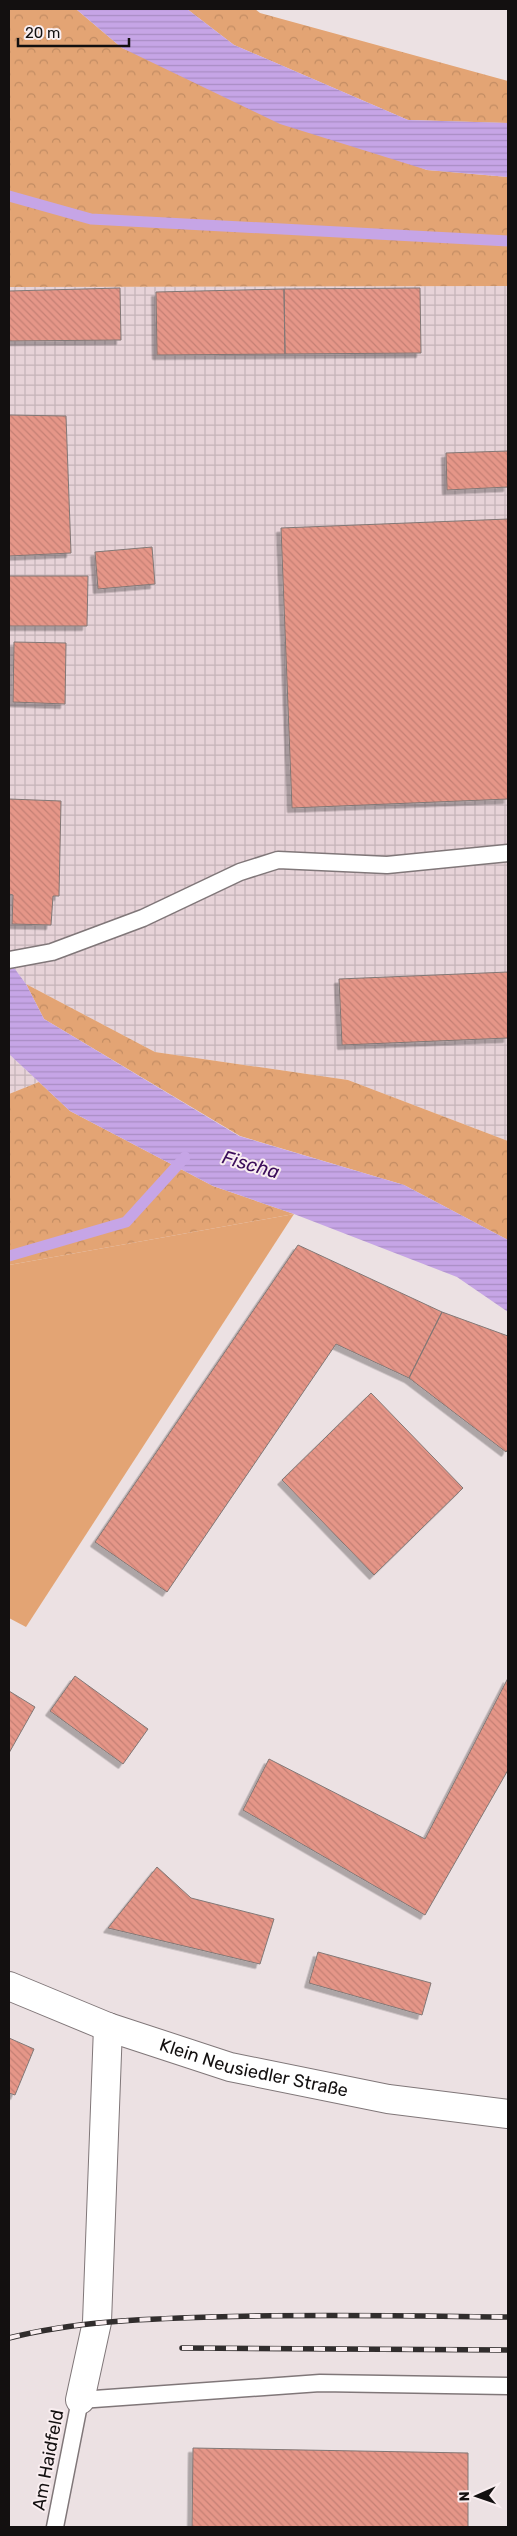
<svg xmlns="http://www.w3.org/2000/svg" width="517" height="2536" font-family="Rubik,sans-serif">
  <style>
    .industrial { fill: url(#industrial-grid) }
    .green { fill: #e3a474 }
    .forest { fill: url(#forest-crowns) }
    .water { fill: url(#water-rules) }
    .lines { fill: none; stroke-linecap: round; stroke-linejoin: round }
    .stream { stroke: #c6a5e6; stroke-width: 11 }
    .building { fill: url(#building-back-hatch); stroke: #827876; filter: url(#shadow) }
    .lane-casing { stroke: #807779; stroke-width: 19 }
    .street-casing { stroke: #807779; stroke-width: 30 }
    .secondary-casing { stroke: #807779; stroke-width: 30 }
    .lane { stroke: #fff; stroke-width: 16 }
    .street { stroke: #fff; stroke-width: 28 }
    .secondary { stroke: #fff; stroke-width: 28 }
    .rail-casing { stroke: #312d2d; stroke-width: 5.5 }
    .rail { stroke: #f9eef0; stroke-width: 4; stroke-dasharray: 11; stroke-linecap: butt }
    .labels { text-anchor: middle; stroke-width: 4; stroke-linejoin: round; paint-order: stroke }
    .street-label { font-size: 18px; fill: #131010; stroke: #f9eef0 }
    .water-label { font-size: 19px; font-style: italic; fill: #3c0e5b; stroke: #f9eef0 }
  </style>
  <defs>
    <pattern id="industrial-grid" width="8" height="8" patternUnits="userSpaceOnUse" patternTransform="scale(1.25)"><rect width="8" height="8" fill="#e7d3d8"/><path d="M0 4h8M4 0v8" fill="none" stroke="#c5b4b8"/></pattern>
    <pattern id="forest-crowns" width="20" height="18" patternUnits="userSpaceOnUse" patternTransform="scale(1.25)"><rect width="20" height="18" fill="#e3a474"/><path d="M2 6a3 3 0 1 1 6 0M12 15a3 3 0 1 1 6 0" fill="none" stroke="#c28c63"/></pattern>
    <pattern id="water-rules" width="6" height="5" patternUnits="userSpaceOnUse" patternTransform="scale(1.25)"><rect width="6" height="5" fill="#c6a5e6"/><path d="M0 2.5h6" fill="none" stroke="#a98dc4"/></pattern>
    <pattern id="building-back-hatch" width="6" height="6" patternUnits="userSpaceOnUse" patternTransform="scale(1.25)"><rect width="6" height="6" fill="#e59688"/><path d="M-1 5l2 2M0 0l6 6M5-1l2 2" fill="none" stroke="#c48074"/></pattern>
    <filter id="shadow"><feDropShadow dx="-4.5" dy="4.5" stdDeviation="0" flood-color="#0004"/></filter>
  </defs>
  <rect width="100%" height="100%" fill="#ece1e3"/>
  <!-- industrial -->
  <path class="industrial" d="M 508,286 L 508,1141 L 348,1080 L 155,1052 L 26,984 L 9,961 L 9,287 Z
    M 9,1054 L 39,1082 L 9,1094 Z"/>
  <!-- green -->
  <path class="green" d="M 294,1214 L 26,1627 L 9,1618 L 9,1265 Z"/>
  <!-- forest -->
  <path class="forest" d="M 9,9 L 76,9 L 122,48 L 427,170 L 508,177 L 508,286 L 9,287 Z
    M 187,9 L 255,9 L 260,13 L 508,81 L 508,123 L 408,120 L 234,45 Z
    M 26,984 L 155,1052 L 348,1080 L 508,1141 L 508,1240 L 404,1185 L 240,1136 L 44,1019 Z
    M 39,1082 L 70,1111 L 213,1186 L 294,1214 L 9,1265 L 9,1094 Z"/>
  <!-- water -->
  <path class="water" d="M 76,9 L 187,9 L 234,45 L 408,120 L 508,123 L 508,177 L 427,170 L 280,124 L 122,48 Z
    M 9,961 L 26,984 L 44,1019 L 239,1136 L 404,1185 L 508,1240 L 508,1312 L 457,1277 L 294,1214 L 213,1186 L 70,1111 L 9,1054 Z"/>
  <g class="lines">
    <!-- stream -->
    <path class="stream" d="M 9,196 L 91,219 L 508,241
      M 9,1256 L 126,1222 L 185,1157"/>
  </g>
  <!-- building -->
  <path class="building" d="M 120,288 L 121,340 L 9,341 L 9,291 Z
    M 420,288 L 421,353 L 285,354 L 284,289 Z
    M 284,289 L 285,354 L 157,355 L 156,292 Z
    M 9,415 L 66,416 L 71,553 L 9,556 Z
    M 508,451 L 508,487 L 447,490 L 446,453 Z
    M 508,519 L 508,799 L 292,808 L 281,528 Z
    M 152,547 L 155,584 L 98,589 L 95,552 Z
    M 9,576 L 88,576 L 87,626 L 9,626 Z
    M 14,642 L 66,643 L 65,704 L 13,702 Z
    M 9,799 L 61,801 L 59,896 L 53,896 L 51,925 L 12,924 L 13,895 L 9,894 Z
    M 508,972 L 508,1038 L 342,1045 L 339,979 Z
    M 298,1245 L 442,1312 L 409,1378 L 336,1344 L 167,1592 L 95,1542 Z
    M 442,1312 L 508,1336 L 508,1449 L 506,1452 L 409,1378 Z
    M 371,1393 L 463,1488 L 374,1575 L 282,1480 Z
    M 75,1676 L 148,1729 L 123,1764 L 50,1711 Z
    M 508,1678 L 508,1770 L 425,1915 L 243,1810 L 269,1759 L 425,1839 Z
    M 9,1691 L 35,1707 L 9,1753 Z
    M 157,1867 L 191,1898 L 274,1919 L 260,1964 L 108,1928 Z
    M 318,1952 L 431,1983 L 422,2015 L 309,1983 Z
    M 9,2038 L 34,2049 L 15,2095 L 9,2093 Z
    M 193,2448 L 468,2453 L 468,2527 L 192,2527 Z"/>
  <g class="lines">
    <!-- lane casing -->
    <g class="lane-casing">
      <path id="lane" d="M 9,960 L 52,952 L 143,918 L 240,872 L 278,860 L 387,865 L 508,853
        M 55,2527 L 80,2400 L 320,2383 L 508,2386"/>
    </g>
    <!-- street casing -->
    <g class="street-casing">
      <path id="street" d="M 80,2400 L 97,2322 L 108,2027"/>
    </g>
    <!-- secondary casing -->
    <g class="secondary-casing">
      <g id="secondary">
        <path id="s1" d="M 9,1986 L 108,2027 L 230,2067 L 388,2099 L 508,2114"/>
      </g>
    </g>
    <!-- lane -->
    <use href="#lane" class="lane"/>
    <!-- street -->
    <use href="#street" class="street"/>
    <!-- secondary -->
    <use href="#secondary" class="secondary"/>
    <!-- rail casing -->
    <g class="rail-casing">
      <path id="rail" d="M 9,2338 C 75,2321 144,2319 212,2317 C 311,2314 410,2316 508,2317
        M 182,2348 L 508,2350"/>
    </g>
    <!-- rail -->
    <use href="#rail" class="rail"/>
  </g>
  <g class="labels">
    <!-- street labels -->
    <g class="street-label">
      <text dy="6" stroke="none"><textPath href="#s1" startOffset="259">Klein Neusiedler Straße</textPath></text>
      <text transform="translate(48 2460) rotate(-79)" y="6">Am Haidfeld</text>
    </g>
    <!-- water labels -->
    <g class="water-label">
      <text transform="translate(251 1164) rotate(16)" y="7">Fischa</text>
    </g>
  </g>
  <!-- border -->
  <rect width="517" height="2536" fill="none" stroke="#131010" stroke-width="20"/>
  <!-- north arrow -->
  <g transform="translate(477 2496) rotate(268)" stroke="#f9eef0" stroke-width="4" paint-order="stroke">
  <path d="M0-4L9 19L0 12L-9 19Z" fill="#131010"/>
  <text y="-8" font-size="14" font-weight="bold" text-anchor="middle" fill="#131010">N</text>
  </g>
  <!-- scale -->
  <path d="M18 38v8h111v-8" fill="none" stroke="#131010" stroke-width="2.5"/>
  <text x="25" y="38" font-size="15" fill="#131010" stroke="#f9eef0" stroke-width="4" paint-order="stroke">20 m</text>
</svg>
